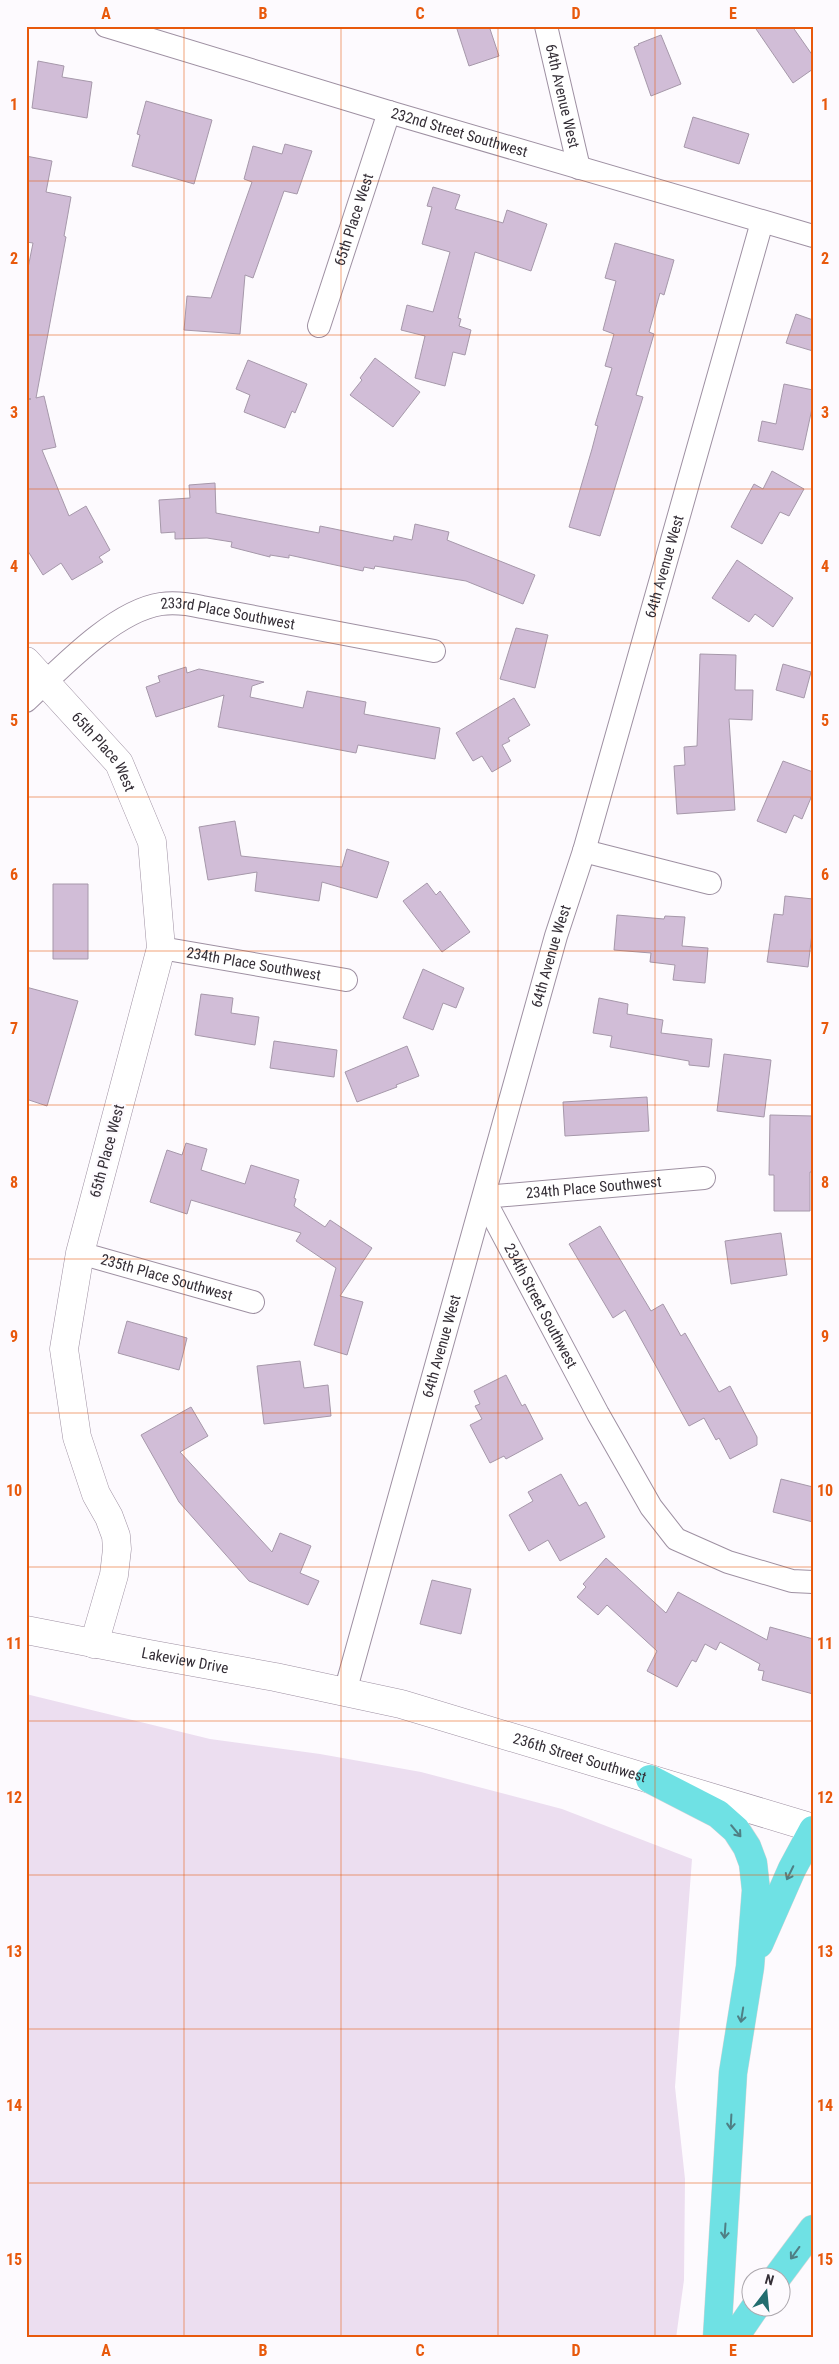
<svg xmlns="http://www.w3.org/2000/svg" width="839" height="2364" font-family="'Roboto Condensed',sans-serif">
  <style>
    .green { fill: #ecdef0 }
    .building { fill: #d1bdd7; stroke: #a698aa }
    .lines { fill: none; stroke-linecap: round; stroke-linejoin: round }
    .minor-casing { stroke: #9e90a2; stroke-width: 24 }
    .tertiary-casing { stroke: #9e90a2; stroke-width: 29 }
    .motorway-casing { stroke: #d6d5d7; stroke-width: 29 }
    .minor { stroke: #fff; stroke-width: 22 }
    .tertiary { stroke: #fff; stroke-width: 28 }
    .motorway { stroke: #6fe1e4; stroke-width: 28 }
    .oneway { stroke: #4f7f84 }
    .grid { fill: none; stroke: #e8590c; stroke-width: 1; stroke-opacity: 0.55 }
    .labels { text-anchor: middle; stroke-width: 5; stroke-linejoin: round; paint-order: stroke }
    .street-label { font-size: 15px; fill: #342e36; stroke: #fdfafe }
    .neatline { fill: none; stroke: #e8590c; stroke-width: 2 }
    .grid-label { font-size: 16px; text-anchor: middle; font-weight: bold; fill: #e8590c }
  </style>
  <rect width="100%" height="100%" fill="#fdfafe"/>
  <!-- green -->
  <path class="green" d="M 26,1694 L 210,1739 L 320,1754 L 421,1772 L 562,1809 L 692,1859 L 675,2087 L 685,2179 L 684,2280 L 676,2338 L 26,2338 Z"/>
  <!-- building -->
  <path class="building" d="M 456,26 L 489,26 L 499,56 L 469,66 Z
    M 754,26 L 792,26 L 813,56 L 813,69 L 793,83 Z
    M 661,35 L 681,84 L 651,96 L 634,47 L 639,45 L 638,44 Z
    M 38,61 L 64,66 L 62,77 L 92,82 L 87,118 L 32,108 Z
    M 146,101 L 212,120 L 194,184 L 132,166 L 140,135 L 137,134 Z
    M 693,117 L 749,134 L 739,164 L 684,147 Z
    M 285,144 L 312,151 L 297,194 L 284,191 L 253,278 L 245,275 L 240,334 L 184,330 L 187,296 L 211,298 L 252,182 L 244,179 L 253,146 L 282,154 Z
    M 26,156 L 52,161 L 46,192 L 71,197 L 64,236 L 66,237 L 36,398 L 44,396 L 56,447 L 42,450 L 69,516 L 86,506 L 110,550 L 99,557 L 103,562 L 72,580 L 61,563 L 43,575 L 26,548 L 26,400 L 31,399 L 26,398 L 26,278 L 33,243 L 26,242 Z
    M 433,187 L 460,195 L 455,209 L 503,223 L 507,210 L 547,224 L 531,271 L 475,252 L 458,318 L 461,319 L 459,326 L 471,330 L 465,355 L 453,352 L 445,386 L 415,378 L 425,336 L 401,330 L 407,305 L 433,312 L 450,252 L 422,244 L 432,207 L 427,206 Z
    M 615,243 L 674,260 L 664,295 L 660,293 L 649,332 L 654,334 L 636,395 L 643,397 L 600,536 L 569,527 L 592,449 L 598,426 L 595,425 L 612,368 L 605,366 L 614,334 L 603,330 L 616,281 L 605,278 Z
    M 796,314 L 813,320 L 813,351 L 786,343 Z
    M 375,358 L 420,392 L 393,427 L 350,395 L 362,380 L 360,378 Z
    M 248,360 L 307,384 L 295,413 L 292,411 L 285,428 L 244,412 L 250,395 L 236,389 Z
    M 784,384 L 813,390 L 813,404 L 803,450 L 758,441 L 762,421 L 776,424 Z
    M 772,471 L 804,489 L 789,516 L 780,512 L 762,544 L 731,527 L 754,484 L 763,489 Z
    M 215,483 L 216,513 L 319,533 L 320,526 L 393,541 L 394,536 L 412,540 L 415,524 L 449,532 L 447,540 L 535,575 L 523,604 L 466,581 L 375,566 L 374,569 L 364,567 L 363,571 L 289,555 L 289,558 L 270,555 L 270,557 L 231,547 L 232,542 L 207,538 L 175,539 L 175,532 L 161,533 L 159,500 L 190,498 L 189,485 Z
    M 737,560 L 793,598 L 773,627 L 755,614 L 749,622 L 712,598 Z
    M 516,628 L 548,635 L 535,688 L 500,679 Z
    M 700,654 L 736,655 L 735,690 L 753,690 L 752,720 L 729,719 L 735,810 L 677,814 L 674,766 L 685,765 L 684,747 L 697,746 Z
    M 783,664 L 811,672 L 804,698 L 776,690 Z
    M 186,667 L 187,673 L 199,669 L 264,682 L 252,686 L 250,697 L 303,708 L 307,691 L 366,702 L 364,714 L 440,728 L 435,759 L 358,745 L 356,753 L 218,727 L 224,695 L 156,717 L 146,687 L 160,682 L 158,676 Z
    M 514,698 L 530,725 L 508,738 L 510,741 L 502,745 L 511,761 L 492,772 L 482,756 L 473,761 L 456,733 Z
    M 783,761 L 813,772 L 813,793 L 802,819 L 794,815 L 786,833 L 757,821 Z
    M 235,821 L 241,856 L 342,867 L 347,849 L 389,862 L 377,898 L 322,882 L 319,901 L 255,891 L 257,872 L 208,880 L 199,827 Z
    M 427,883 L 436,895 L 440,891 L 470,932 L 442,952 L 403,901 Z
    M 53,884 L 88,884 L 88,959 L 53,959 Z
    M 785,896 L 813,899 L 813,925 L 808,967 L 767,962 L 774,914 L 783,915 Z
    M 617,915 L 664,919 L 665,916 L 685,917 L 682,946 L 708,948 L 705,983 L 673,980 L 675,965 L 650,962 L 651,953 L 614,950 Z
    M 423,969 L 464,988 L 456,1008 L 443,1003 L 433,1030 L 403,1018 Z
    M 26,987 L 78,1001 L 47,1106 L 26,1099 Z
    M 201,994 L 233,998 L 231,1013 L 259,1017 L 255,1045 L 195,1035 Z
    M 599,998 L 628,1004 L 627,1014 L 663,1020 L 661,1033 L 712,1039 L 709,1067 L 689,1065 L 689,1061 L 610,1047 L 612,1036 L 593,1033 Z
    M 274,1041 L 337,1050 L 334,1077 L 270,1068 Z
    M 407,1046 L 419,1076 L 396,1085 L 397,1087 L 357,1102 L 345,1072 Z
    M 724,1054 L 771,1060 L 764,1117 L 717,1111 Z
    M 647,1097 L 649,1131 L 565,1136 L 563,1102 Z
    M 770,1115 L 813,1116 L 813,1172 L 810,1172 L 810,1211 L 774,1211 L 774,1175 L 769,1175 Z
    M 186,1143 L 207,1149 L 201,1170 L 245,1184 L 251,1165 L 299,1180 L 294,1198 L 296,1199 L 294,1206 L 325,1227 L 330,1220 L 372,1248 L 340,1296 L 363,1302 L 347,1355 L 314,1345 L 336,1268 L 296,1241 L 301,1233 L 191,1200 L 187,1214 L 150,1202 L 167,1150 L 182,1155 Z
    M 600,1226 L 651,1311 L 663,1304 L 681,1336 L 685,1333 L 719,1392 L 730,1386 L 757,1437 L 757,1445 L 730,1459 L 719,1438 L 716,1440 L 704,1418 L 689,1426 L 625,1310 L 613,1318 L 569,1244 Z
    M 781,1233 L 787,1275 L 731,1284 L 725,1241 Z
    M 127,1321 L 187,1338 L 179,1370 L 118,1353 Z
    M 300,1361 L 304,1388 L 328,1385 L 331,1416 L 264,1424 L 257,1366 Z
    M 506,1375 L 522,1406 L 525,1404 L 543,1439 L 506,1459 L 504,1456 L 490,1463 L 470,1425 L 482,1419 L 475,1406 L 480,1404 L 474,1391 Z
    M 191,1407 L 208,1436 L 180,1452 L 272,1552 L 280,1533 L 311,1546 L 300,1573 L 319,1581 L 308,1605 L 249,1581 L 179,1502 L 141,1435 Z
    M 561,1474 L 579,1506 L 586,1502 L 605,1537 L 560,1561 L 548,1540 L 529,1551 L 509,1515 L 533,1501 L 528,1492 Z
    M 781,1479 L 813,1487 L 813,1522 L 773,1512 Z
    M 606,1558 L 666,1613 L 678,1592 L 767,1640 L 770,1627 L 813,1639 L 813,1694 L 762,1680 L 764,1671 L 758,1670 L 760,1664 L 720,1642 L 716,1650 L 705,1644 L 696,1662 L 692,1660 L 677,1687 L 647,1671 L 657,1651 L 607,1605 L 598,1615 L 577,1597 L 586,1587 L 583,1584 Z
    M 432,1580 L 471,1589 L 461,1634 L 420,1624 Z"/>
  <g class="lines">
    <!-- minor casing -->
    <g class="minor-casing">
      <g id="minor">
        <path id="s1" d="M 106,26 L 389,112 L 813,236"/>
        <path id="s2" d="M 546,26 L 579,168"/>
        <path id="s3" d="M 319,326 L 389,112"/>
        <path id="s4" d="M 26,701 C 60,669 114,611 161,604 C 175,602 189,604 202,607 L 434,651"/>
        <path d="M 584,851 L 710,883"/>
        <path id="s5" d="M 161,948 L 346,980"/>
        <path id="s6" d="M 484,1197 L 704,1178"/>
        <path id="s7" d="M 484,1199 L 598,1414 L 651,1507 L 676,1539 L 728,1562 L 792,1581 L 813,1582"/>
        <path id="s8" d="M 80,1253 L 253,1302"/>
        <path id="s9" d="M 345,1692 L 556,936 L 584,851 L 762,222"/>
      </g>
    </g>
    <!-- tertiary casing -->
    <g class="tertiary-casing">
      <g id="tertiary">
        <path id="s10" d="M 26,661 L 119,763 L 152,842 L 161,948 L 80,1253 L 64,1349 L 77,1437 L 96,1494 L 109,1517 L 116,1536 L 117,1549 L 114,1575 L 94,1644"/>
        <path id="s11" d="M 26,1630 L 149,1654 L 275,1677 L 401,1704 L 813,1828"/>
      </g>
    </g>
    <!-- motorway casing -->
    <g class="motorway-casing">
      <path id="motorway" d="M 650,1779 L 718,1814 L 736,1830 L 747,1847 L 753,1863 L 756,1890 L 750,1967 L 733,2073 L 717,2338
        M 759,1944 L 792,1869 L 813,1830
        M 778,2276 L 813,2229
        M 734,2338 L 756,2306"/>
    </g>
    <!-- minor -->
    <use href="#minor" class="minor"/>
    <!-- tertiary -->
    <use href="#tertiary" class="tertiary"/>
    <!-- motorway -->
    <use href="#motorway" class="motorway"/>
  </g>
  <!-- one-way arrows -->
  <defs><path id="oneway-shaft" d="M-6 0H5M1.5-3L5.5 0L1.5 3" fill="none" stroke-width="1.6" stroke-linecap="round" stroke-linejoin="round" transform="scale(1.25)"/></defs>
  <g class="oneway">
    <use href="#oneway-shaft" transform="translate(736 1831) rotate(50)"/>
    <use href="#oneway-shaft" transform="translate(790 1873) rotate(116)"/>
    <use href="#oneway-shaft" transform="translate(742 2015) rotate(99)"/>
    <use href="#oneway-shaft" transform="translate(731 2122) rotate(93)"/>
    <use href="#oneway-shaft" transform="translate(725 2231) rotate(94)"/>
    <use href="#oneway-shaft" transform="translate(795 2253) rotate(126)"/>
  </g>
  <!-- grid -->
  <path class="grid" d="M 184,26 L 184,2338M 341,26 L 341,2338M 498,26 L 498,2338M 655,26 L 655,2338M 26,181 L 813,181M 26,335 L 813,335M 26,489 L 813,489M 26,643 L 813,643M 26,797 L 813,797M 26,951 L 813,951M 26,1105 L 813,1105M 26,1259 L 813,1259M 26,1413 L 813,1413M 26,1567 L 813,1567M 26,1721 L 813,1721M 26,1875 L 813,1875M 26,2029 L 813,2029M 26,2183 L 813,2183"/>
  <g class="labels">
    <!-- street labels -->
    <g class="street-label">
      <text dy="5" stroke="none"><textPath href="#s2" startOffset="72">64th Avenue West</textPath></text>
      <text dy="5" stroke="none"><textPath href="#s1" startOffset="369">232nd Street Southwest</textPath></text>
      <text dy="5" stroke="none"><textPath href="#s3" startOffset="112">65th Place West</textPath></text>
      <text dy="5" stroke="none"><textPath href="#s9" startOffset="1170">64th Avenue West</textPath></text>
      <text dy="5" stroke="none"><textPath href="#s4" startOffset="236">233rd Place Southwest</textPath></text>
      <text dy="5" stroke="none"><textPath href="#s10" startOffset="120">65th Place West</textPath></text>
      <text dy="5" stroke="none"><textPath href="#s9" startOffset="764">64th Avenue West</textPath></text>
      <text dy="5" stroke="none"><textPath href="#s5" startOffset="94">234th Place Southwest</textPath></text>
      <text transform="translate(107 1151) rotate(-75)" y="5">65th Place West</text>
      <text dy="5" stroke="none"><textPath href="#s6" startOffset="110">234th Place Southwest</textPath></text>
      <text dy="5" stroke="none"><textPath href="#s8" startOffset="90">235th Place Southwest</textPath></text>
      <text dy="5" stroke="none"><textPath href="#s7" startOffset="121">234th Street Southwest</textPath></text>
      <text dy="5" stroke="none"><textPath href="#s9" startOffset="359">64th Avenue West</textPath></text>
      <text dy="5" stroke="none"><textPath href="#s11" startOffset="162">Lakeview Drive</textPath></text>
      <text dy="5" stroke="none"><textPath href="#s11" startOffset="569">236th Street Southwest</textPath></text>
    </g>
  </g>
  <!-- border -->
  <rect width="839" height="2364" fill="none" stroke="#fdfafe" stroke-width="55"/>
  <!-- north arrow -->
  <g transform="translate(766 2292) rotate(16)"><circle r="24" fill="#fdfafe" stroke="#ada8ae"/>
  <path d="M0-4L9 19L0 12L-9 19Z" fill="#226d6f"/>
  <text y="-8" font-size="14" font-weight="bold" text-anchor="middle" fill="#342e36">N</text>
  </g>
  <rect x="28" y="28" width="784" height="2308" class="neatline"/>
  <g class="grid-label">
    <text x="106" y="19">A</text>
    <text x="263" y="19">B</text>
    <text x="420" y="19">C</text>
    <text x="576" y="19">D</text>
    <text x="733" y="19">E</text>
    <text x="14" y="110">1</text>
    <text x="825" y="110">1</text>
    <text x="14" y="264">2</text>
    <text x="825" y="264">2</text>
    <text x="14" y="418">3</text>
    <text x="825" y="418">3</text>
    <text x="14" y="572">4</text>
    <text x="825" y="572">4</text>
    <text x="14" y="726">5</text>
    <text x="825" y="726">5</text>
    <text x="14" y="880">6</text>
    <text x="825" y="880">6</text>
    <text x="14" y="1034">7</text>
    <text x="825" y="1034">7</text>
    <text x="14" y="1188">8</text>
    <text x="825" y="1188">8</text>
    <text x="14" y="1342">9</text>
    <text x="825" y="1342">9</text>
    <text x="14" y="1496">10</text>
    <text x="825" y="1496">10</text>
    <text x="14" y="1649">11</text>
    <text x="825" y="1649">11</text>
    <text x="14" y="1803">12</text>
    <text x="825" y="1803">12</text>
    <text x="14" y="1957">13</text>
    <text x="825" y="1957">13</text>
    <text x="14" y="2111">14</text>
    <text x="825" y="2111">14</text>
    <text x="14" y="2265">15</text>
    <text x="825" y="2265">15</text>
    <text x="106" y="2356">A</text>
    <text x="263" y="2356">B</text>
    <text x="420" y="2356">C</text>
    <text x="576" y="2356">D</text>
    <text x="733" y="2356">E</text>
  </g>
</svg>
